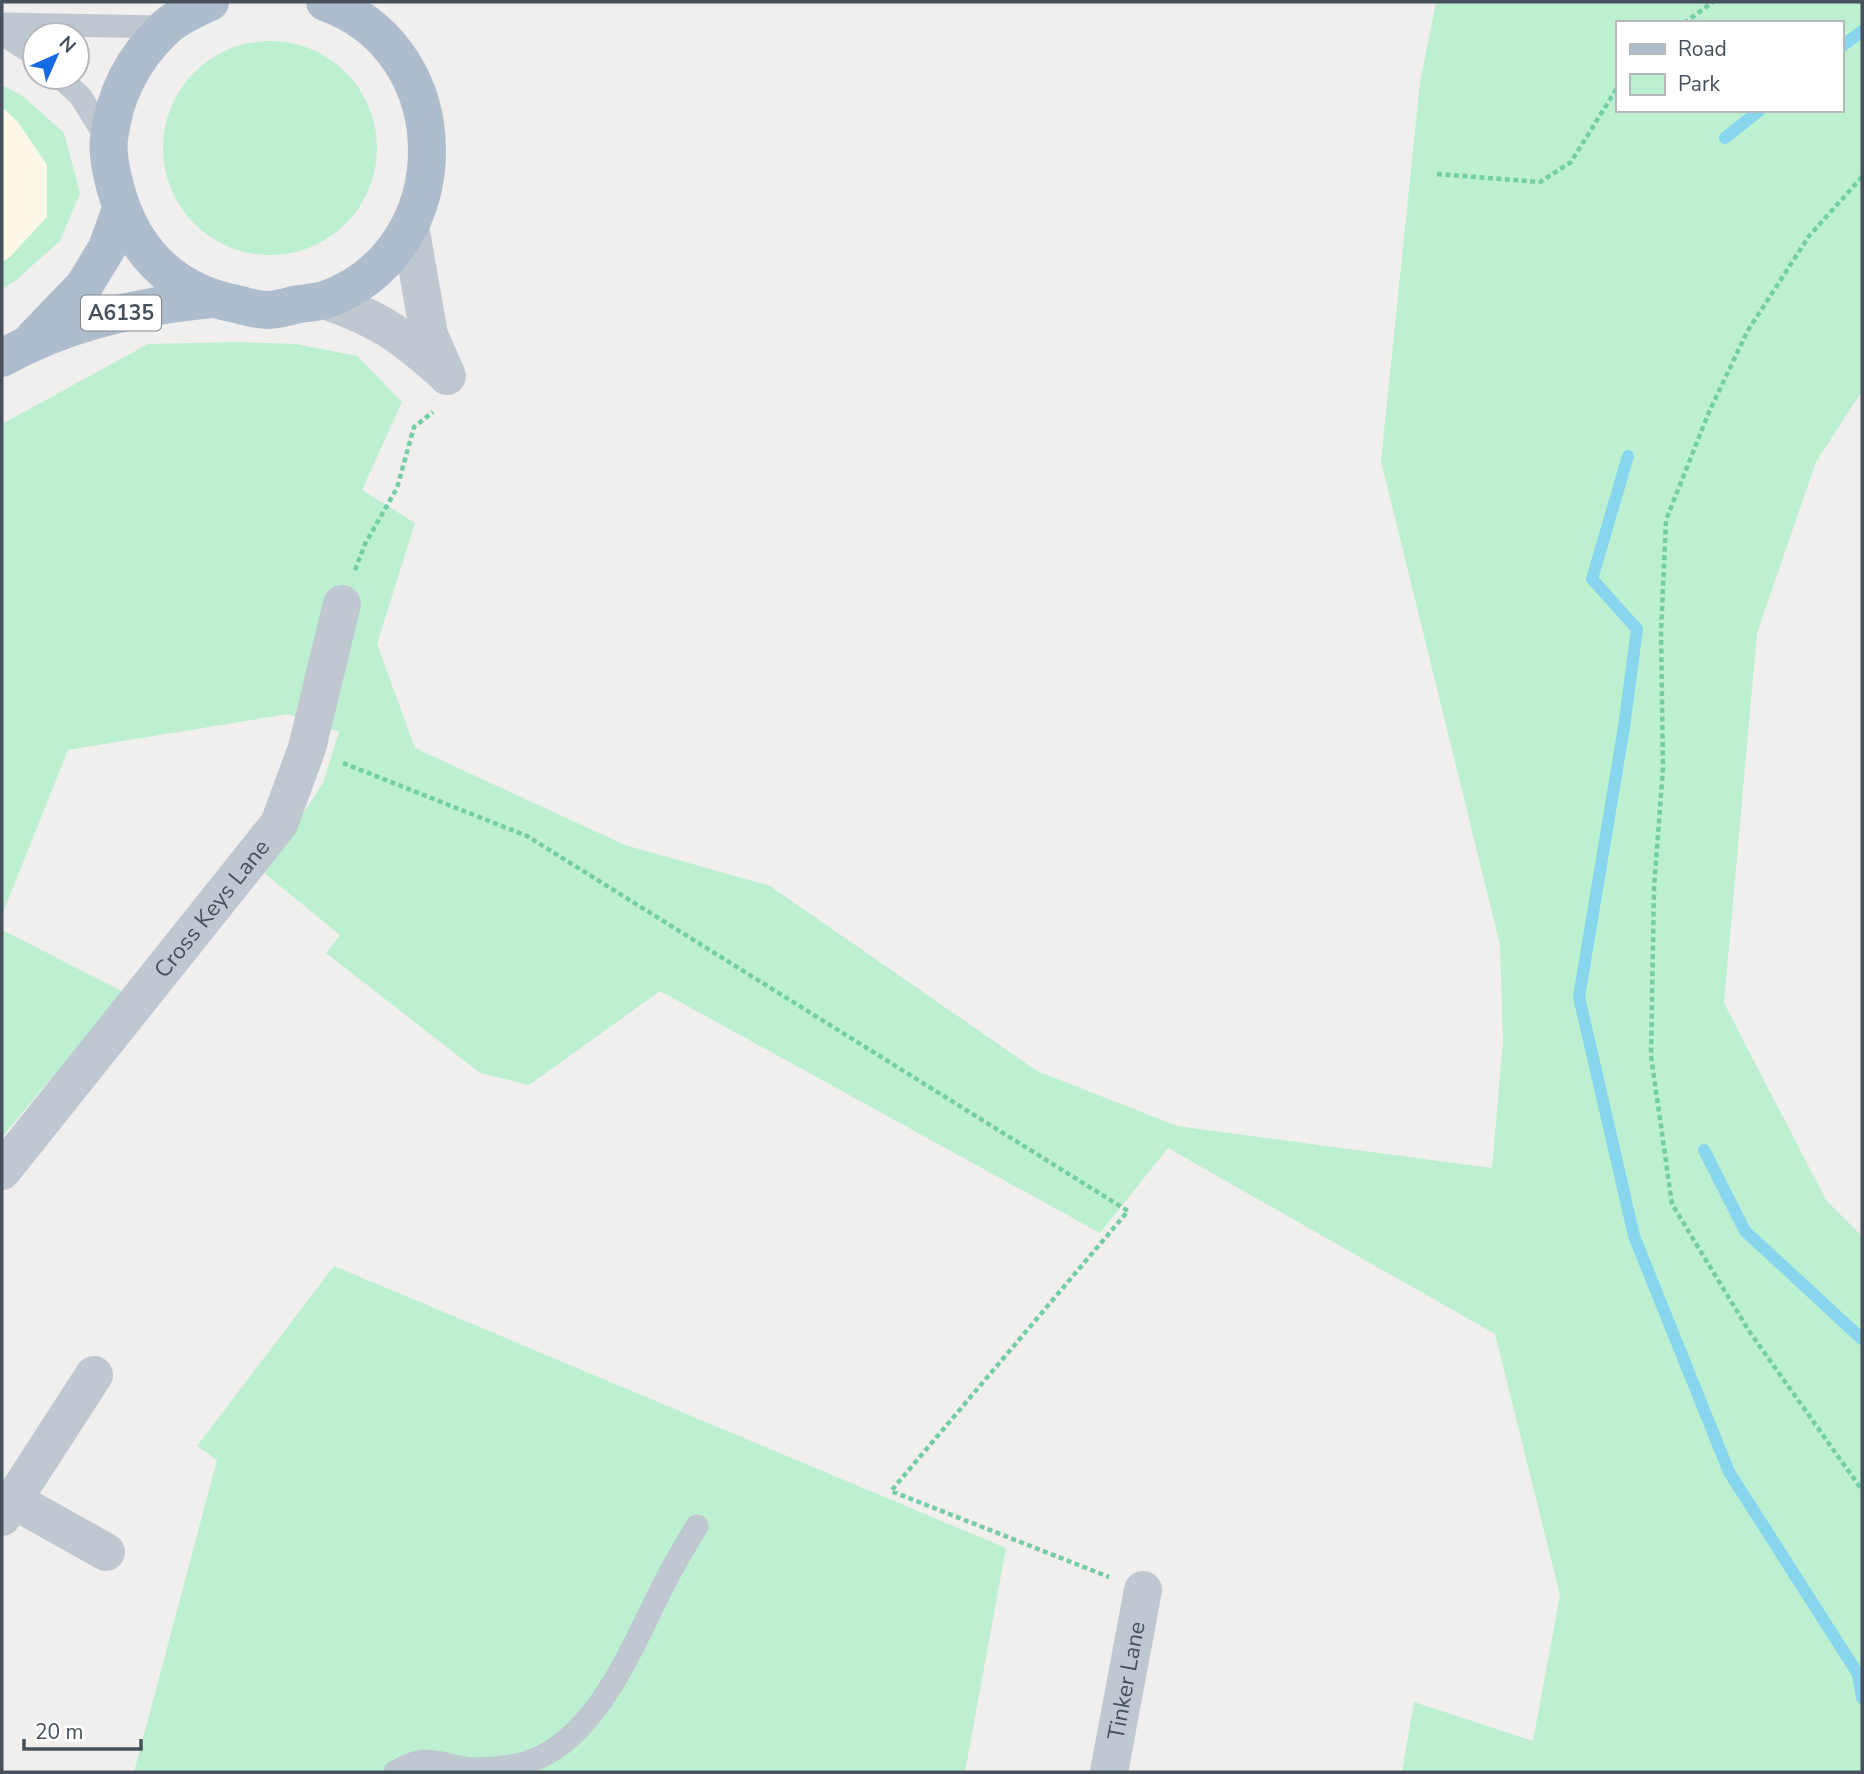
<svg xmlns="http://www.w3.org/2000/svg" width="1864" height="1774" font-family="'Nunito Sans',sans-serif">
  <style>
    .commercial { fill: #fcf7e7 }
    .green { fill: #bcf0d1; fill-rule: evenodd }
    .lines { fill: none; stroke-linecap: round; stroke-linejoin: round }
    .stream { stroke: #88d6ed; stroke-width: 12 }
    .path { stroke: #73cea4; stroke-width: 4.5; stroke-dasharray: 5 3.5; stroke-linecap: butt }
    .service { stroke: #bfc8d1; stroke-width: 23 }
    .minor { stroke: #bfc8d1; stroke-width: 38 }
    .primary { stroke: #aebdce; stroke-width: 38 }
    .labels { text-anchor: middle; stroke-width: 5; stroke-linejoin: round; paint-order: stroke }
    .shield { fill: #fff; stroke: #7e858d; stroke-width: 2 }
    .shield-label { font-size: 21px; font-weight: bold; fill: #46515c }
    .street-label { font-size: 23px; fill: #46515c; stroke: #fff }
  </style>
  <rect width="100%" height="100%" fill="#f1eeee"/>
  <!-- commercial -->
  <path class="commercial" d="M 2,107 L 18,121 L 47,165 L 47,217 L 10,257 L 2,262 Z"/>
  <!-- green -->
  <path class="green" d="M 1436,2 L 1862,2 L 1862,391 L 1816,462 L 1757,633 L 1724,1003 L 1826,1200 L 1862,1236 L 1862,1772 L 1402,1772 L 1414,1702 L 1533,1741 L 1560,1595 L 1495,1334 L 1168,1148 L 1100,1233 L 660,991 L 529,1085 L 480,1073 L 326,953 L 340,935 L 264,873 L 323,783 L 339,732 L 288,714 L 68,750 L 2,915 L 2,424 L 148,344 L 237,342 L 296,344 L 357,356 L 402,402 L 362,490 L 415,523 L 377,644 L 415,748 L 625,845 L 770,886 L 1037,1071 L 1177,1126 L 1492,1168 L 1503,1041 L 1500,945 L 1381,461 L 1420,82 ZM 1617,23 L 1841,23 L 1841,110 L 1617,110 Z
    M163 148a107 107 0 1 1 214 0a107 107 0 1 1-214 0Z
    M 2,85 L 23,96 L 64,133 L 80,193 L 60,241 L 15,281 L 2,289 L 2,262 L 10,257 L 47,217 L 47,165 L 18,122 L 2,107 Z
    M 2,930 L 124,992 L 2,1137 Z
    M 334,1266 L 1006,1548 L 965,1772 L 134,1772 L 217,1460 L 197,1446 Z"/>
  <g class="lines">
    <!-- stream -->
    <path class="stream" d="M 1841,47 L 1862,31
      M 1725,138 L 1760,110
      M 1628,456 L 1592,579 L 1637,629 L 1624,727 L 1579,997 L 1634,1236 L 1729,1472 L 1858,1674 L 1862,1698
      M 1704,1150 L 1745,1231 L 1862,1339"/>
    <!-- path -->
    <path class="path" d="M 1684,23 L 1713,2
      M 1437,174 L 1540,182 L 1571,162 L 1617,88
      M 1862,177 L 1809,236 L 1747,332 L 1709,412 L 1666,520 L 1661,632 L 1663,768 L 1654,888 L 1651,1056 L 1672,1204 L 1749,1331 L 1862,1490
      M 355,570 L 365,544 L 397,488 L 414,427 L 433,412
      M 343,763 L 527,836 L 1128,1211 L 891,1491 L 1109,1577"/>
    <!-- service -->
    <path class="service" d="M 2,24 L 166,27
      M 2,34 L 35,55
      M 60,77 L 81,97 L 108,141
      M 395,1772 C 428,1751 439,1766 472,1769 C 484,1769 513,1767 525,1763 C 597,1742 634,1642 665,1582 C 675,1563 686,1544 697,1526"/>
    <!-- minor -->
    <g class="minor">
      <path d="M 410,226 L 429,335 L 447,376"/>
      <path d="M 324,300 C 377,318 399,333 441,370"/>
      <path id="s1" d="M 2,1171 L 279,824 L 307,748 L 342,604"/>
      <path d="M 13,1500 L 106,1552"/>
      <path d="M 2,1517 L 94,1375"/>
      <path id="s2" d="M 1109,1772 L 1143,1590"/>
    </g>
    <!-- primary -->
    <path class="primary" d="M 210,2 C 195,9 178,16 165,28 C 133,58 114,96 109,139 C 107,154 111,171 115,186 C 131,250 171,291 236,304 C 246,306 257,310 267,310 C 277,310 289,306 299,304 C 307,303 317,302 325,300 C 461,251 461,50 325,2
      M 34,338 L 84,286 L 107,248 L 121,209
      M 2,358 C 65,322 139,306 211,299"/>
  </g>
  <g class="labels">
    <!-- shield labels -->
    <rect class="shield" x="81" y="295.5" width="80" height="35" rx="5"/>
    <g class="shield-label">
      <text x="121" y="320">A6135</text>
    </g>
    <!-- street labels -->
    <g class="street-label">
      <text dy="8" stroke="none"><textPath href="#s1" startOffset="336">Cross Keys Lane</textPath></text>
      <text dy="8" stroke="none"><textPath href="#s2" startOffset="93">Tinker Lane</textPath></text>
    </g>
  </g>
  <!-- border -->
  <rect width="1864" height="1774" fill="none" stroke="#46515c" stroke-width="7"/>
  <!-- legend -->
  <rect x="1616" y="21" width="228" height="91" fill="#ffffff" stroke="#b5b9be" stroke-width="2"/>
  <rect x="1630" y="44" width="35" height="10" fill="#aebdce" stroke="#b5b9be" stroke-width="2"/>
  <text x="1678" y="56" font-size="21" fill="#46515c">Road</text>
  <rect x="1630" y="74" width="35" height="21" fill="#bcf0d1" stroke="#b5b9be" stroke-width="2"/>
  <text x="1678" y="91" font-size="21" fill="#46515c">Park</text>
  <!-- north arrow -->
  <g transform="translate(56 56) rotate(45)"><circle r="33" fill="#ffffff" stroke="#b5b9be" stroke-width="2"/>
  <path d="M0-5L12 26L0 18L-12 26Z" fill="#166ae3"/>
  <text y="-10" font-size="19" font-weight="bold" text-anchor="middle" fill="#46515c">N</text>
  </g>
  <!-- scale -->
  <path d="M24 1739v10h117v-10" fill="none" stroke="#46515c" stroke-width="3.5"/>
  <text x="35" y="1739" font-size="21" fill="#46515c" stroke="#ffffff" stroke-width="5" paint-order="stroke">20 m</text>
</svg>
